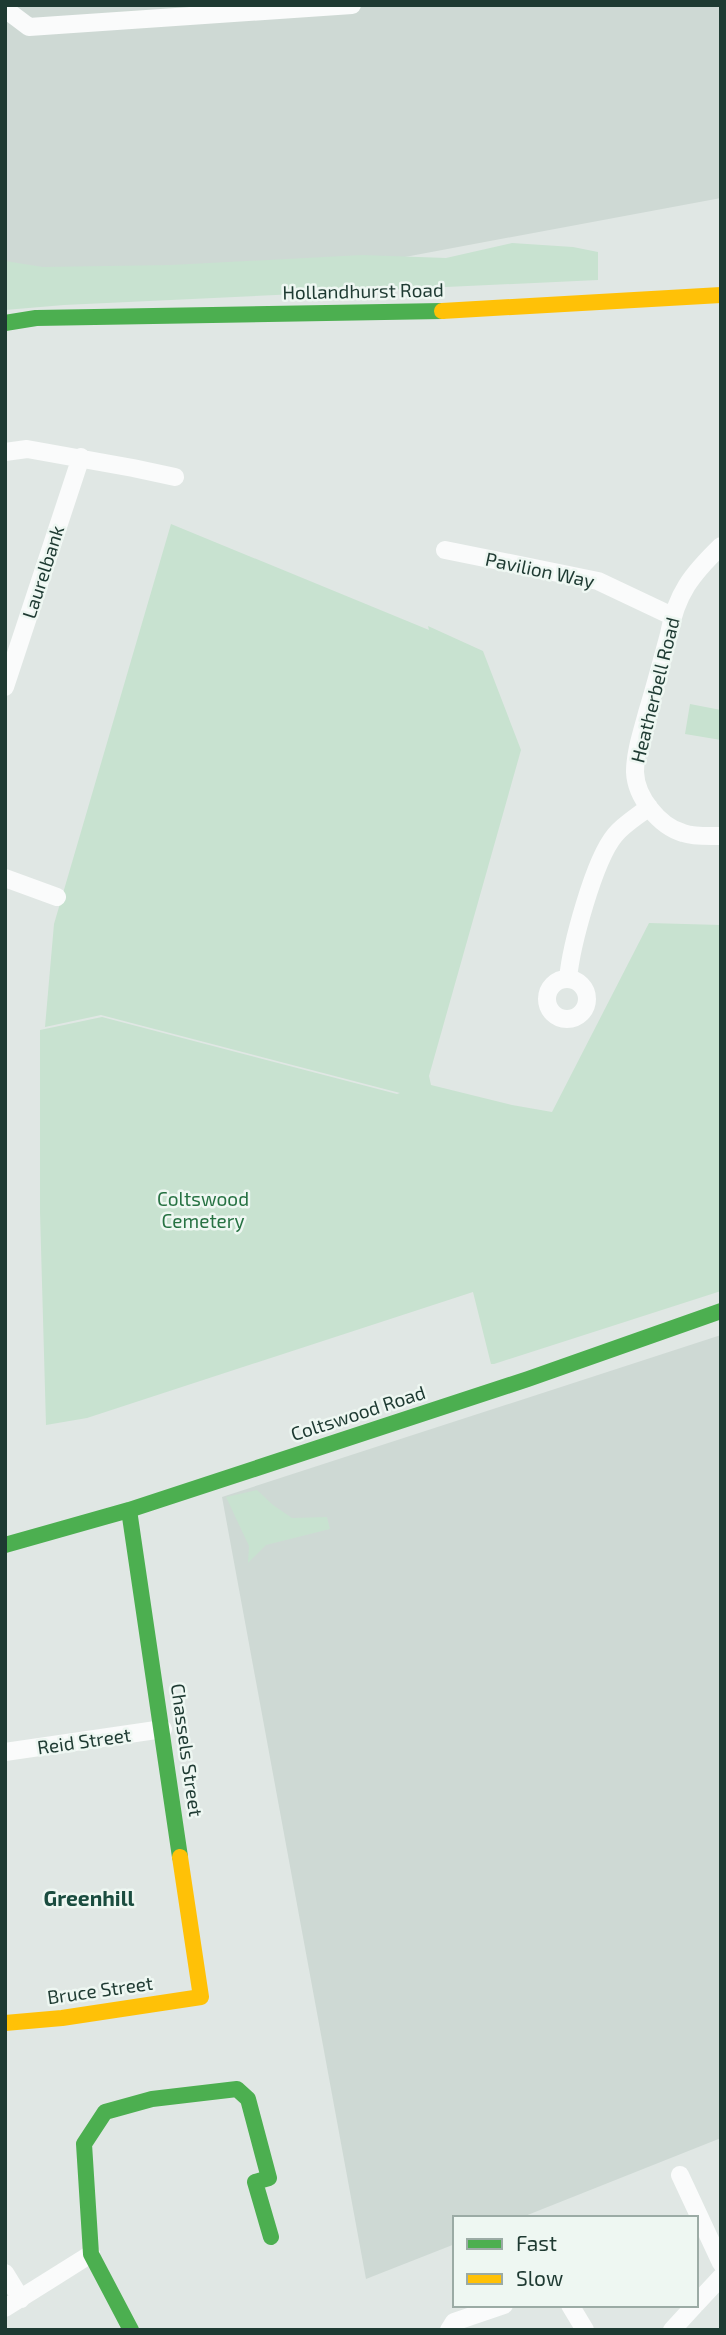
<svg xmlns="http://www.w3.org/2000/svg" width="726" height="2335" font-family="'Exo 2',sans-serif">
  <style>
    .built { fill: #ced9d4 }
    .green { fill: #c8e2d0 }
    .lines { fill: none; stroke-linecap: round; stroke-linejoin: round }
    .street { stroke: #fafbfb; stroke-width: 18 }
    .fast { stroke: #4caf50; stroke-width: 16 }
    .slow { stroke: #ffc107; stroke-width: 16 }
    .labels { text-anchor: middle; stroke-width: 5; stroke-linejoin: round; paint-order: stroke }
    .street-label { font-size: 19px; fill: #1e3a32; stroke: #eef7f2 }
    .park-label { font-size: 19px; fill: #277243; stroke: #eef7f2 }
    .neighbourhood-label { font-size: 21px; font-weight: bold; fill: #1a4c3f; stroke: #eef7f2 }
  </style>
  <rect width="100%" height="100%" fill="#e0e7e4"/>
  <!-- built -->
  <path class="built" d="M 5,5 L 721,5 L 721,198 L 319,273 L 5,273 Z
    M 721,1335 L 721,2138 L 520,2218 L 455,2218 L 455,2244 L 366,2279 L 222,1497 Z"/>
  <!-- green -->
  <path class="green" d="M 512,243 L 573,247 L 598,252 L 598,280 L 64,305 L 5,310 L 5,261 L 43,267 L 171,265 L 362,255 L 446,258 Z
    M 171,524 L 429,630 L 428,626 L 483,651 L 521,750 L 429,1076 L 431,1085 L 512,1105 L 552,1112 L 649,923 L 721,925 L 721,1291 L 494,1364 L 491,1364 L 473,1292 L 87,1418 L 46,1425 L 40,1212 L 40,1030 L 102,1017 L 397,1094 L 400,1093 L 101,1015 L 45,1027 L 54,924 Z
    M 690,704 L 721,710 L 721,740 L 685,734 Z
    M 257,1490 L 273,1505 L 292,1518 L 327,1517 L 330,1529 L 266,1545 L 248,1563 L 249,1546 L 226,1497 Z"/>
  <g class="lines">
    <!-- street -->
    <path class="street" d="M 5,9 L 29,27 L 352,5
      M 5,452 L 27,449 L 133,468 L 175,477
      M 721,546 C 692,574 676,594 669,634 C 662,660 655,687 647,713 C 642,732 635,752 635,772 C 636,797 659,826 683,833 C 695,837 708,836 721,836
      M 445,550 L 598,581 L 672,616
      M 5,687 L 81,457
      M 5,878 L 57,897
      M547 999a20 20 0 1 1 40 0a20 20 0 1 1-40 0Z
      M 568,979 C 571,946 594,860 615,835 C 624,824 638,816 649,807
      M 5,1752 L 163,1729
      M 680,2175 L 721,2263
      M 5,2273 L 21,2299
      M 696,2304 L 721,2277
      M 570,2305 L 585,2330
      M 5,2308 L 91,2254
      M 449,2330 L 454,2322 L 504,2305
      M 672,2330 L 695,2305"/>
    <!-- fast -->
    <path class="fast" d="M 5,323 L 36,318 L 442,311
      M 129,1510 L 180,1857
      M 5,1545 L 129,1510 L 528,1379 L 721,1311
      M 131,2330 L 91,2254 L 84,2144 L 105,2112 L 152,2099 L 237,2089 L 248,2099 L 269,2178 L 255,2182 L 271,2237"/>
    <!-- slow -->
    <path class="slow" d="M 442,311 L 721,295
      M 5,2023 L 62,2018 L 201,1997 L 180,1857"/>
  </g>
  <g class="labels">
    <!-- street labels -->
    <g class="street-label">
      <text transform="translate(363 291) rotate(-1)" y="7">Hollandhurst Road</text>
      <text transform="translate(540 570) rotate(12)" y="7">Pavilion Way</text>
      <text transform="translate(43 572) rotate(-72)" y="7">Laurelbank</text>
      <text transform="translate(655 690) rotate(-76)" y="7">Heatherbell Road</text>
      <text transform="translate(358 1413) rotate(-18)" y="7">Coltswood Road</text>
      <text transform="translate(84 1741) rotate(-8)" y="7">Reid Street</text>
      <text transform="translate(187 1750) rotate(82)" y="7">Chassels Street</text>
      <text transform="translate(100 1990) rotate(-8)" y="7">Bruce Street</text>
    </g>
    <!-- park labels -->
    <g class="park-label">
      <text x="203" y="1206">Coltswood<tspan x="203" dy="22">Cemetery</tspan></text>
    </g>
    <!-- neighbourhood labels -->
    <g class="neighbourhood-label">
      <text x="89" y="1906">Greenhill</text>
    </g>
  </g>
  <!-- border -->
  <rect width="726" height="2335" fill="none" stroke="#1e3a32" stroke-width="14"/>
  <!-- legend -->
  <rect x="453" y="2216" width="245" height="91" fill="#eef7f2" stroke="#9baba5" stroke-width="2"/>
  <rect x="467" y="2239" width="35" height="10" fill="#4caf50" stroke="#9baba5" stroke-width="2"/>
  <text x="516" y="2251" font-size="21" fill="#1e3a32">Fast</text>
  <rect x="467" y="2274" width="35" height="10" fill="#ffc107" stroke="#9baba5" stroke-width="2"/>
  <text x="516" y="2286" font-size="21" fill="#1e3a32">Slow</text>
</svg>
